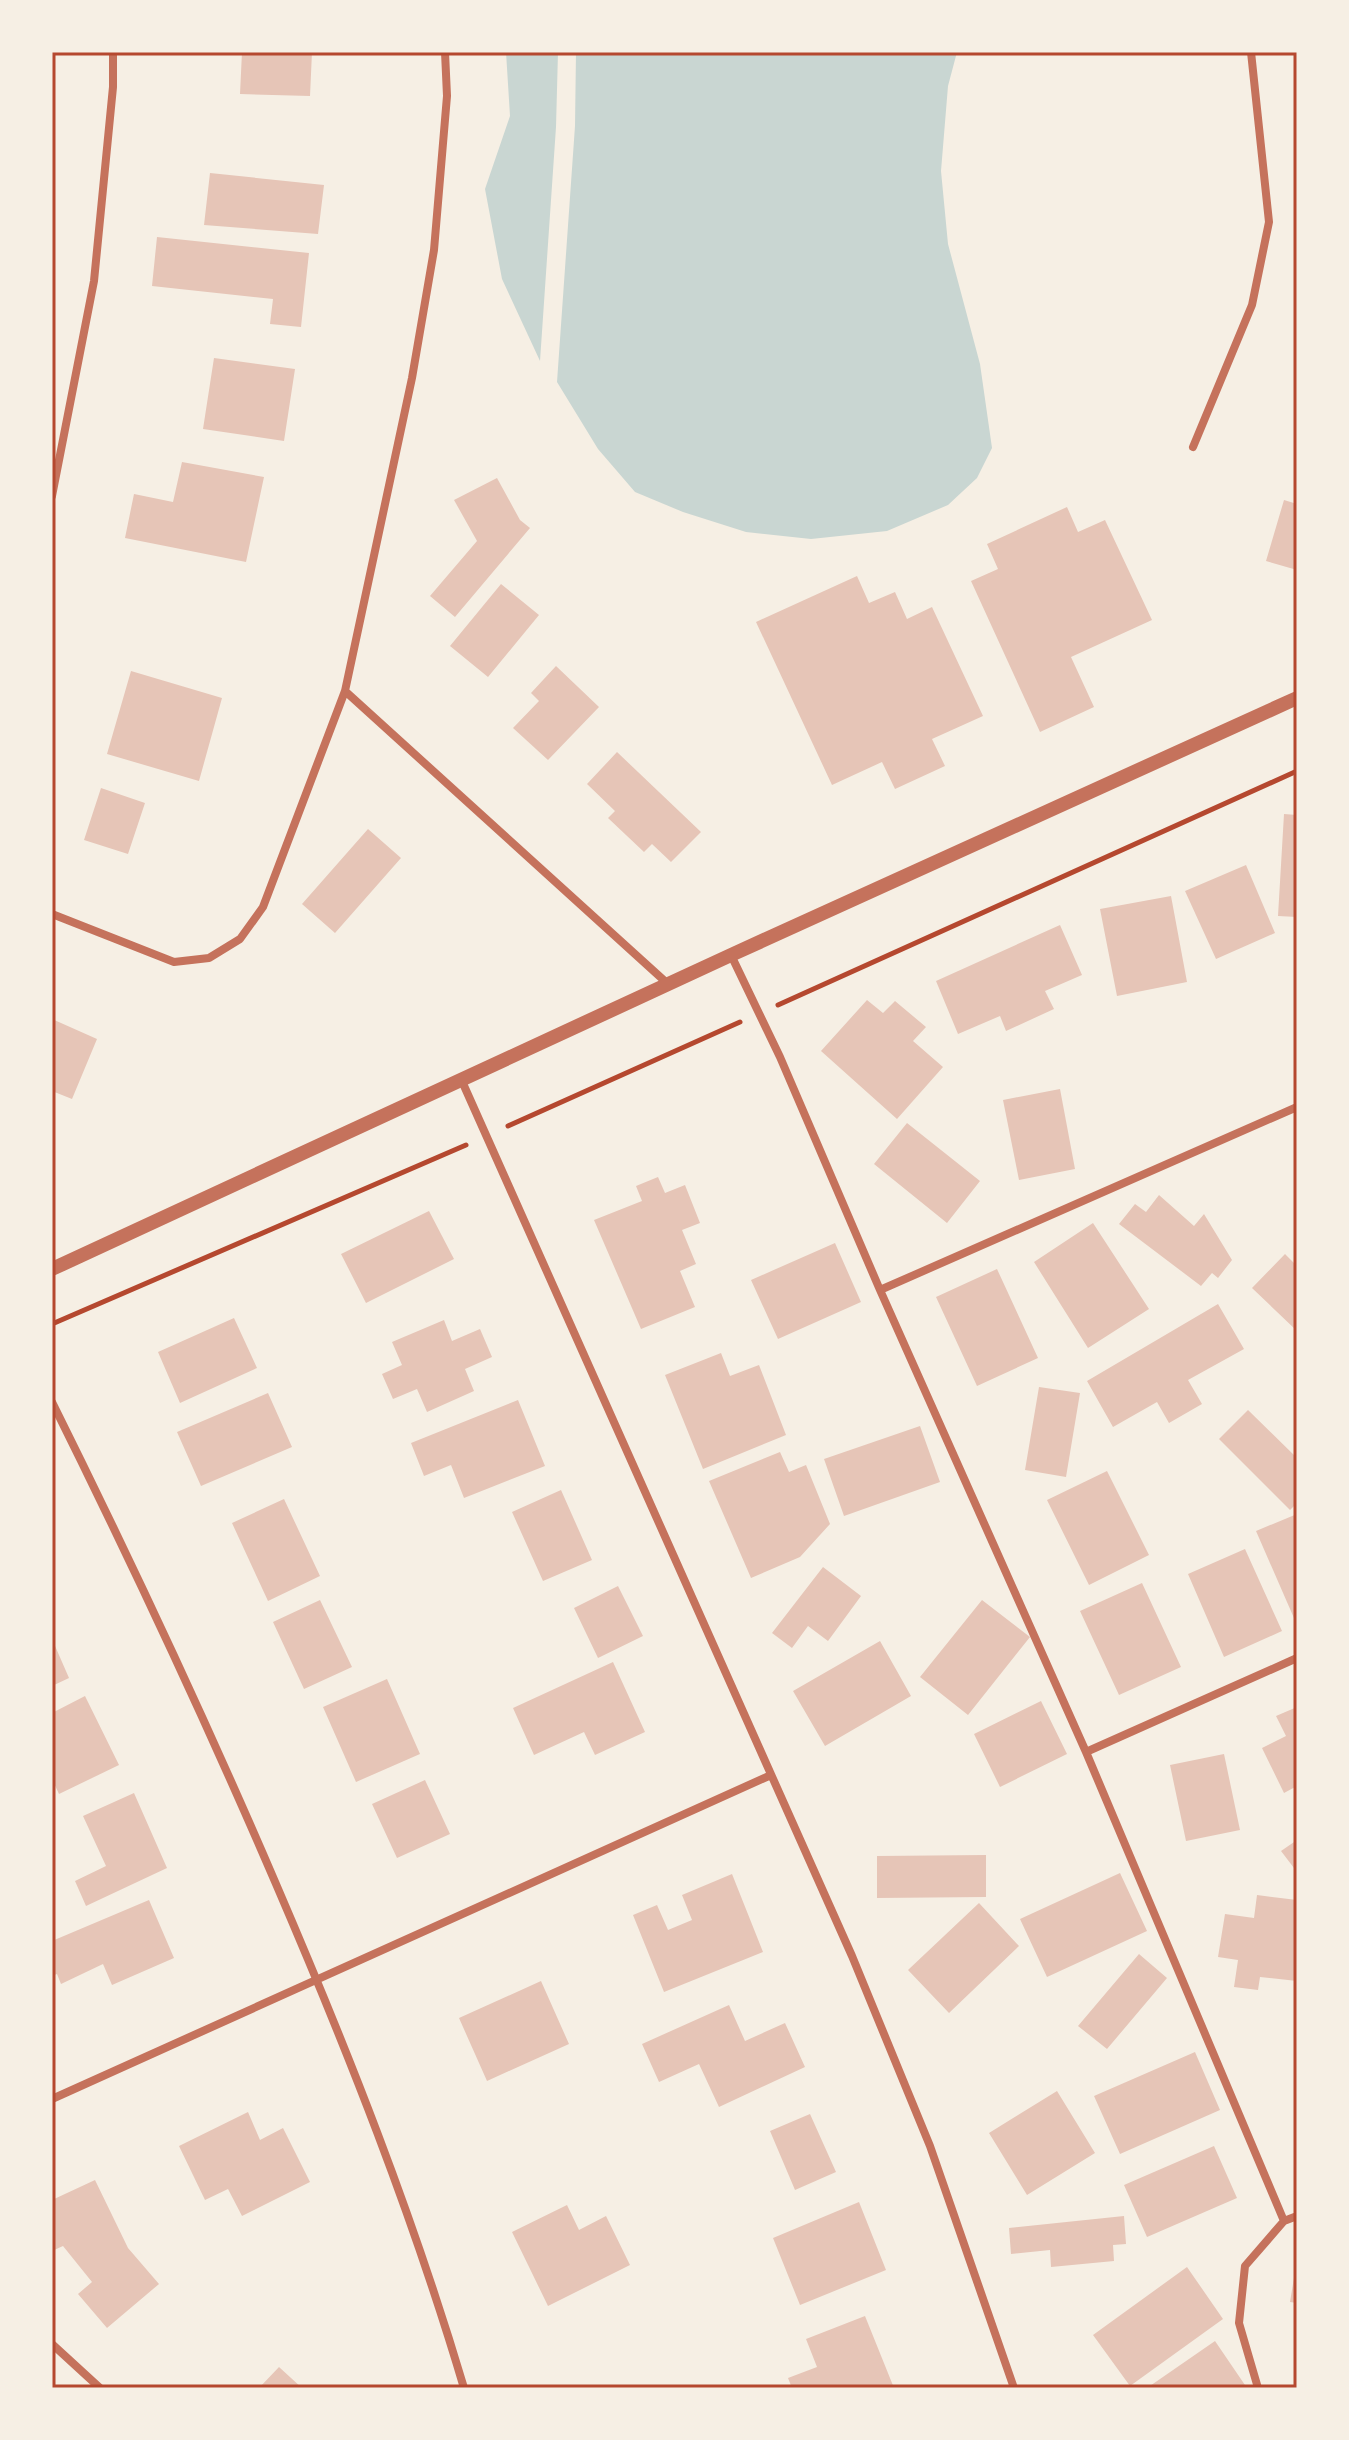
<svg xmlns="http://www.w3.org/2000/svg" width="1349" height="2440" font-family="'Sofia Sans Condensed',sans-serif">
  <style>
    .water { fill: #c9d6d2 }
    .building { fill: #e6c5b7 }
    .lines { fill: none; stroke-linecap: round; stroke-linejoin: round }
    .path { stroke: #b5482f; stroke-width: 5 }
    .minor { stroke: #c5725c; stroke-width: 8 }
    .tertiary { stroke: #c5725c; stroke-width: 14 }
    .neatline { fill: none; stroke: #b5482f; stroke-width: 3 }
  </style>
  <rect width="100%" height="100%" fill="#f6efe4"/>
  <!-- water -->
  <path class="water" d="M 506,52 L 558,52 L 556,127 L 540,361 L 502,279 L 485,189 L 510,116 Z
    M 576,52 L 957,52 L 948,86 L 941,171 L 948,244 L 980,364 L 992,448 L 977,478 L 948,505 L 887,531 L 811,539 L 746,532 L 683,512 L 635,492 L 598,449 L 557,382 L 575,126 Z"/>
  <!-- building -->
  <path class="building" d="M 242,52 L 312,52 L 310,96 L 240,94 Z
    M 210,173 L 324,185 L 318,234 L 204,225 Z
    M 157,237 L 309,253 L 301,327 L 270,324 L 273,299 L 152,286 Z
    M 214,358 L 295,369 L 284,441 L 203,429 Z
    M 182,462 L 264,477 L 246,562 L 125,538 L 134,494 L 173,502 Z
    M 497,478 L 520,520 L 530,528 L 455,617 L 430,596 L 477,541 L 454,500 Z
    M 1284,500 L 1297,504 L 1297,570 L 1266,561 Z
    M 1067,507 L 1078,532 L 1105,520 L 1152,620 L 1071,657 L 1094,707 L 1040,732 L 971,581 L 998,569 L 987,544 Z
    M 857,576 L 869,603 L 895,592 L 907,619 L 932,607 L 983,716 L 932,739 L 945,766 L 895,789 L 882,762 L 832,785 L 756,622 Z
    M 501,584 L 539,615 L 488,677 L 450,646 Z
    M 556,666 L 599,707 L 548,760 L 513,728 L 539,701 L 531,693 Z
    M 131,671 L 222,698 L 199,781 L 107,754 Z
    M 617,752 L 701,832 L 671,862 L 652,844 L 644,852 L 608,818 L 615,811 L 587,784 Z
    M 101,788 L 145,803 L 128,854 L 84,840 Z
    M 1284,814 L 1297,815 L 1297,917 L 1278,916 Z
    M 368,829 L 401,858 L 335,933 L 302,904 Z
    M 1246,865 L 1275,933 L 1216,959 L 1185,891 Z
    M 1171,896 L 1187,982 L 1117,996 L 1100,909 Z
    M 1060,925 L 1082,975 L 1045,991 L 1054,1009 L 1006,1031 L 1000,1016 L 958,1034 L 936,981 Z
    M 867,1000 L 883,1013 L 895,1001 L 926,1027 L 913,1041 L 943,1067 L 897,1119 L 821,1051 Z
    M 52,1019 L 97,1039 L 72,1099 L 52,1091 Z
    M 1060,1089 L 1075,1169 L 1019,1180 L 1003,1100 Z
    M 907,1123 L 980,1181 L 947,1223 L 874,1164 Z
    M 658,1177 L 665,1193 L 685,1185 L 700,1223 L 682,1230 L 696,1264 L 680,1271 L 695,1307 L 641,1329 L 594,1220 L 642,1201 L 636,1186 Z
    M 1159,1195 L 1194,1226 L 1204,1214 L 1232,1260 L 1218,1278 L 1212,1273 L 1201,1286 L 1119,1224 L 1135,1204 L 1146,1212 Z
    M 429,1211 L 454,1259 L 366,1303 L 341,1254 Z
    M 1093,1223 L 1149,1309 L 1088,1348 L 1034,1262 Z
    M 835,1243 L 861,1302 L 778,1339 L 751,1280 Z
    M 1285,1254 L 1297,1266 L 1297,1331 L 1252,1288 Z
    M 997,1269 L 1038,1358 L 977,1386 L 936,1297 Z
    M 1218,1304 L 1244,1349 L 1188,1380 L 1202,1404 L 1169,1423 L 1157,1402 L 1113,1427 L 1087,1381 Z
    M 234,1318 L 257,1368 L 180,1403 L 158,1352 Z
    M 444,1320 L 452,1341 L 480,1329 L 492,1357 L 465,1369 L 474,1391 L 427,1412 L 417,1389 L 393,1399 L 382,1374 L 402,1365 L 392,1342 Z
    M 721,1353 L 730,1376 L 759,1365 L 786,1435 L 703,1469 L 665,1375 Z
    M 1039,1387 L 1080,1393 L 1066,1477 L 1025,1470 Z
    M 268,1393 L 292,1447 L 201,1486 L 177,1432 Z
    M 518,1400 L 545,1466 L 464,1498 L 451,1465 L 424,1476 L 411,1443 Z
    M 1248,1410 L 1297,1458 L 1297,1503 L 1290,1510 L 1219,1439 Z
    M 920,1426 L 940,1482 L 844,1516 L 824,1459 Z
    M 780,1452 L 789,1472 L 806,1465 L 830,1524 L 800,1557 L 751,1578 L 709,1481 Z
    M 1107,1471 L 1149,1555 L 1089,1585 L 1047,1500 Z
    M 561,1490 L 592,1560 L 543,1581 L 512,1512 Z
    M 284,1499 L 320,1576 L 268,1601 L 232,1523 Z
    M 1297,1514 L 1297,1625 L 1256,1531 Z
    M 1245,1549 L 1282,1631 L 1224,1657 L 1188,1574 Z
    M 823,1567 L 861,1596 L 828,1641 L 808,1626 L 792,1648 L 772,1633 Z
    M 1142,1583 L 1181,1667 L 1119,1695 L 1080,1611 Z
    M 618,1586 L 643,1636 L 598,1658 L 574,1608 Z
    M 320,1600 L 352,1667 L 304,1689 L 273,1622 Z
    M 982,1600 L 1030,1637 L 968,1715 L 920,1677 Z
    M 52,1639 L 69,1678 L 52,1686 Z
    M 880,1641 L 911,1696 L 825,1746 L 793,1691 Z
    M 613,1662 L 645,1732 L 595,1755 L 584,1732 L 534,1755 L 513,1708 Z
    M 387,1679 L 420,1754 L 356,1782 L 323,1707 Z
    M 85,1696 L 119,1765 L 59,1794 L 52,1779 L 52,1713 Z
    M 1041,1701 L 1067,1754 L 1000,1787 L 974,1734 Z
    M 1297,1707 L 1297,1786 L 1284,1793 L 1262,1748 L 1286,1736 L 1276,1716 Z
    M 1224,1754 L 1240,1830 L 1186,1841 L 1170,1765 Z
    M 425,1780 L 450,1834 L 397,1858 L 372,1804 Z
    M 134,1793 L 167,1868 L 86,1906 L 75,1881 L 106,1866 L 83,1816 Z
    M 1297,1840 L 1297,1872 L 1281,1851 Z
    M 986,1855 L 986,1897 L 877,1898 L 877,1856 Z
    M 1120,1873 L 1147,1931 L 1047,1977 L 1020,1919 Z
    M 732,1874 L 763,1952 L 664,1992 L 633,1915 L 657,1905 L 668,1930 L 692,1920 L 682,1895 Z
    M 1257,1895 L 1297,1900 L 1297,1981 L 1260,1977 L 1258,1990 L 1234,1987 L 1238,1960 L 1218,1957 L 1225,1914 L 1254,1918 Z
    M 149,1900 L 174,1958 L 112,1985 L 103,1964 L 61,1984 L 57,1974 L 52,1976 L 52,1941 Z
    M 979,1903 L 1019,1946 L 949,2013 L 908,1970 Z
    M 1139,1954 L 1167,1978 L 1107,2049 L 1078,2026 Z
    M 541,1981 L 569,2044 L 487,2081 L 459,2018 Z
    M 729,2005 L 745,2041 L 785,2023 L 805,2067 L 719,2107 L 699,2064 L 659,2082 L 642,2044 Z
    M 1195,2052 L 1220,2110 L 1120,2154 L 1094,2096 Z
    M 1057,2091 L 1095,2153 L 1027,2195 L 989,2133 Z
    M 248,2112 L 260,2140 L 283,2128 L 310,2182 L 242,2216 L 228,2189 L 205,2200 L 179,2146 Z
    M 810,2114 L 836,2172 L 795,2190 L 770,2131 Z
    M 1214,2146 L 1237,2198 L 1147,2237 L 1124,2185 Z
    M 95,2180 L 128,2248 L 159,2284 L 107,2328 L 78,2294 L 92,2282 L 63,2246 L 52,2251 L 52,2200 Z
    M 859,2202 L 886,2270 L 800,2305 L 773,2238 Z
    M 567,2205 L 579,2230 L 606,2216 L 630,2265 L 548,2306 L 512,2232 Z
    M 1124,2216 L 1126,2244 L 1113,2245 L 1114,2261 L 1051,2267 L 1050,2250 L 1011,2254 L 1009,2228 Z
    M 1187,2267 L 1223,2319 L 1130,2386 L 1093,2335 Z
    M 1295,2272 L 1297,2273 L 1297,2303 L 1290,2302 Z
    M 865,2316 L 894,2388 L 792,2388 L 788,2378 L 817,2367 L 806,2339 Z
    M 1215,2341 L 1247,2388 L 1147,2388 Z
    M 279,2367 L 302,2388 L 259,2388 Z"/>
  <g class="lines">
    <!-- path -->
    <path class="path" d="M 778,1005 L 1297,771
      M 508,1126 L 740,1022
      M 52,1324 L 466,1145"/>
    <!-- minor -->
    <path class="minor" d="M 1193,447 L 1252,305 L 1269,222 L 1251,52
      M 52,496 L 94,281 L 113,87 L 113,52
      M 345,691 L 668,984
      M 52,914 L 174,962 L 209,958 L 240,939 L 263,907 L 345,691 L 412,378 L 434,250 L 447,96 L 445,52
      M 731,955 L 780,1057 L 880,1290 L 1086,1752 L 1284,2221
      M 461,1079 L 852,1956 L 930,2146 L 1014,2388
      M 880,1290 L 1297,1107
      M 52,1402 C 131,1561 206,1721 276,1884 C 347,2049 413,2216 464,2388
      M 1086,1752 L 1297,1658
      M 52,2099 L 771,1775
      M 52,2344 L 100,2388
      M 1258,2388 L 1239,2323 L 1245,2266 L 1284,2221 L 1297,2216"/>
    <!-- tertiary -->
    <path class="tertiary" d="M 52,1269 L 731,955 L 1297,698"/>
  </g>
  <!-- border -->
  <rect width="1349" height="2440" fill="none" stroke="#f6efe4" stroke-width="108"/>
  <rect x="54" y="54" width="1241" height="2332" class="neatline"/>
</svg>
